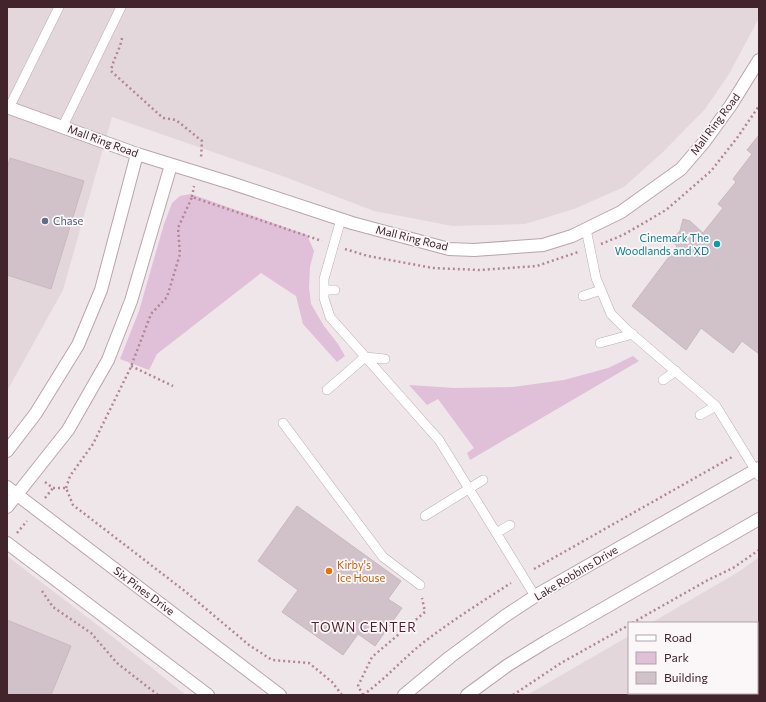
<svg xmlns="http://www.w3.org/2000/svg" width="766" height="702" font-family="Commissioner,sans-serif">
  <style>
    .built { fill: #e3d7dc }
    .green { fill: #e0bfd8 }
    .building { fill: #d0c2c8; stroke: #c9b8bf }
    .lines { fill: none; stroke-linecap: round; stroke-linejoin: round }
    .lane-casing { stroke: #bbacb1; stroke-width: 10 }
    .secondary-casing { stroke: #bba4ac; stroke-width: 14 }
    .path { stroke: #b38695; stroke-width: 2.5; stroke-dasharray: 2 3; stroke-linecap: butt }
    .lane { stroke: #fff; stroke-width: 9 }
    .secondary { stroke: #fff; stroke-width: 12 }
    .service-dot { fill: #5c6f8a; stroke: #fbf7f9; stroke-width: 1.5 }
    .culture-dot { fill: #0f9aa8; stroke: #fbf7f9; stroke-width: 1.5 }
    .food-dot { fill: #e8710a; stroke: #fbf7f9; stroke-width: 1.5 }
    .labels { text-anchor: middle; stroke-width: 3.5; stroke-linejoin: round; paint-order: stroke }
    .street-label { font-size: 11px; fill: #42242d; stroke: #fbf7f9 }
    .service-label { font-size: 11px; fill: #4e5e75; stroke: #fbf7f9; text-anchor: start }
    .culture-label { font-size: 11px; fill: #0d838f; stroke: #fbf7f9; text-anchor: end }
    .food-label { font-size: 11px; fill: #c56008; stroke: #fbf7f9; text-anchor: start }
    .quarter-label { font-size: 13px; letter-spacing: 1px; fill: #551f2d; stroke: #fbf7f9 }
  </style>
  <rect width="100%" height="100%" fill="#efe6ea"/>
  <!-- built -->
  <path class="built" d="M 7,7 L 759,7 L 759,18 L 729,74 L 705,109 L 663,152 L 624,187 L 574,209 L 525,224 L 453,226 L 374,211 L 285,177 L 112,117 L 63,290 L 7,391 Z
    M 7,556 L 104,630 L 186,695 L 7,695 Z
    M 759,557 L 759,695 L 527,695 L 629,636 L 629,693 L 757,693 L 757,623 L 651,623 L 740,571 Z"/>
  <!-- green -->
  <path class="green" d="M 191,194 L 307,235 L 314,251 L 310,267 L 309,287 L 311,304 L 324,326 L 338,344 L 345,356 L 337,362 L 303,324 L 296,296 L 261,273 L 157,354 L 149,370 L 120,359 L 139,311 L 164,224 L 172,203 L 180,196 Z
    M 633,356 L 639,361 L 470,460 L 467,453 L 474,448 L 438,399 L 427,405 L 409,385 L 455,388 L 513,387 L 564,380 L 608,368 Z
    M 659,693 L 737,693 L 736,695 L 656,695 Z"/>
  <!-- building -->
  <path class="building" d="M 759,135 L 759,354 L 742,341 L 733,353 L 701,328 L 686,350 L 632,306 L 677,246 L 671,241 L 680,231 L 683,219 L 690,221 L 703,233 L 723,208 L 718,204 L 736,182 L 733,179 L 752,154 L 747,150 Z
    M 10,158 L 84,181 L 51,289 L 7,275 L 7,169 Z
    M 297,506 L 401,581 L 388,599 L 402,608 L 375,646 L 358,634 L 343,655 L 282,612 L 298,590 L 258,561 Z
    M 7,620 L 71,646 L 51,695 L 7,695 Z
    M 759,640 L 759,695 L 751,695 L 750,693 L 757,693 L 757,641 Z"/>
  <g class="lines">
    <!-- lane casing -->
    <g class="lane-casing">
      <path id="lane" d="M 9,108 L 59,7
        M 63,126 L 121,7
        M 341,219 L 324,279 L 324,298 L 330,317 L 439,440 L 535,596
        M 586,229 L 596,278 L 611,314 L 626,329 L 716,406 L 759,476
        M 324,290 L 335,290
        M 583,296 L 601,290
        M 600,343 L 633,334
        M 663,380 L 676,371
        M 327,390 L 365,357 L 385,359
        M 700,415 L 716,406
        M 283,423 L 383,557 L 420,585
        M 425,516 L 483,480
        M 496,533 L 510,525"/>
    </g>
    <!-- secondary casing -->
    <g class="secondary-casing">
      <path id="secondary" d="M 7,107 L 137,154 L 231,183 L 352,223 L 449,249 L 474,250 L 543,245 L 572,236 L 621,212 L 681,169 L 705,141 L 731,105 L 759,60
        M 7,451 L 36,413 L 78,345 L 101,290 L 137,154
        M 7,487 L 280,695
        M 7,507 L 68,430 L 108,360 L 131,301 L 171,165
        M 7,543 L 208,695
        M 404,695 L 450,657 L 505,616 L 540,593 L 759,468
        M 467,695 L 508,665 L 547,641 L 759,519"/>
    </g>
    <!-- path -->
    <path class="path" d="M 122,38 C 120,50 113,59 111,71 L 163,118 L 176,120 L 202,141 L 201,158
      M 192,197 L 194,186
      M 601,244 L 623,235 L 666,210 L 711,171 L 737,138 L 759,106
      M 345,249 L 368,256 L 433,268 L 480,270 L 537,266 L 578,252
      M 131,366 L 173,386
      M 45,482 L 53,488 L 66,488 L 73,505 L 186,592 L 249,645 L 272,660 L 309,663 L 332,682 L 342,695
      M 66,488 L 70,476 L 93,444 L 130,369 L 151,314 L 167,297 L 180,254 L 178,228 L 192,197 L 322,241
      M 45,498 L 53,488
      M 17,533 L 27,521
      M 534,569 L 732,457
      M 42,591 L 53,607 L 91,633 L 117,663 L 158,695
      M 632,623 L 708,580 L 733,568 L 759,550
      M 363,695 C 384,680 400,662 419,646 C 448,623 480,603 511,583
      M 363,695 L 358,686 L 372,657 L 425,612 L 422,598
      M 513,695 L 561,663 L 629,625"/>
    <!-- lane -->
    <use href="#lane" class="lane"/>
    <!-- secondary -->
    <use href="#secondary" class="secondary"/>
  </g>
  <!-- markers -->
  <circle class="service-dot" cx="45" cy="221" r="4"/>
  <circle class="culture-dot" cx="717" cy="244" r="4"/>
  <circle class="food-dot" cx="329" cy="571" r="4"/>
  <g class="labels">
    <!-- street labels -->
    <g class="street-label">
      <text transform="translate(715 124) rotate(-53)" y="4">Mall Ring Road</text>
      <text transform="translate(103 141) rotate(20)" y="4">Mall Ring Road</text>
      <text transform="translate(412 238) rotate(14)" y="4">Mall Ring Road</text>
      <text transform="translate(576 573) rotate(-31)" y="4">Lake Robbins Drive</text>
      <text transform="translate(144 591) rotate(37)" y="4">Six Pines Drive</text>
    </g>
    <!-- service labels -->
    <g class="service-label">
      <text x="53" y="225">Chase</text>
    </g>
    <!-- culture labels -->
    <g class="culture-label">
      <text x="709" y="242">Cinemark The<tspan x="709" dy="13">Woodlands and XD</tspan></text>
    </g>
    <!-- food labels -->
    <g class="food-label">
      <text x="337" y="569">Kirby's<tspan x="337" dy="13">Ice House</tspan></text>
    </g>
    <!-- quarter labels -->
    <g class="quarter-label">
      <text x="364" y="632">TOWN CENTER</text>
    </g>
  </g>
  <!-- border -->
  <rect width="766" height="702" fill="none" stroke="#42242d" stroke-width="16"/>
  <!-- legend -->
  <rect x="628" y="622" width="130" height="72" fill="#fbf7f9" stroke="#b1a3a7"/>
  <rect x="636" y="635" width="20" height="6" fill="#ffffff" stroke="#b1a3a7"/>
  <text x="664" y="642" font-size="12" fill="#42242d">Road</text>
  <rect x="636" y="652" width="20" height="12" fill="#e0bfd8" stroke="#b1a3a7"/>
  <text x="664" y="662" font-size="12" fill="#42242d">Park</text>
  <rect x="636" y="672" width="20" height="12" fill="#d0c2c8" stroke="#b1a3a7"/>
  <text x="664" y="682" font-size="12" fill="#42242d">Building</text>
</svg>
